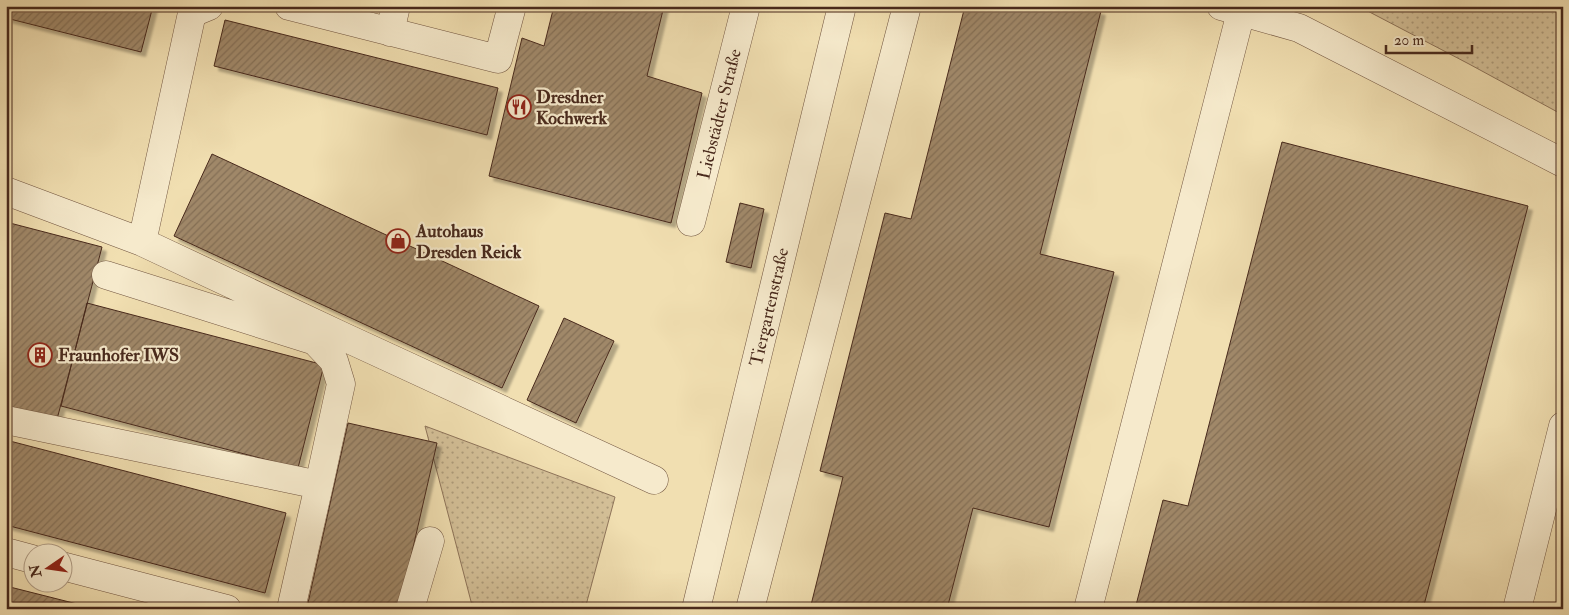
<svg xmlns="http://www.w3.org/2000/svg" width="1569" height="615" font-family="'IM FELL Double Pica',serif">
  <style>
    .grass { fill: url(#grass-dots); stroke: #8e745a }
    .building { fill: url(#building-hatch); stroke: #48291c; filter: url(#shadow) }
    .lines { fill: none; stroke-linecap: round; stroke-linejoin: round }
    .minor-casing { stroke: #725641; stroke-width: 29 }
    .minor { stroke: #f6eacc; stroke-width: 28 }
    .labels { text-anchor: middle; stroke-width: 4.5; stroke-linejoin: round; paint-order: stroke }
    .poi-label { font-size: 18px; font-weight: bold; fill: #48291c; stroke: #f6eacc; text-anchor: start }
    .street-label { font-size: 18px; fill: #48291c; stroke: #f6eacc }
  </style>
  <defs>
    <pattern id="grass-dots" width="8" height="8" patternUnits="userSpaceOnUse" patternTransform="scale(1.25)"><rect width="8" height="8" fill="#d4c098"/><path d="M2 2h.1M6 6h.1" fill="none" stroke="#ae9c7b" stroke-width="1.8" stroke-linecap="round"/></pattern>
    <pattern id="building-hatch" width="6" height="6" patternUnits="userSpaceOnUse" patternTransform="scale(1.25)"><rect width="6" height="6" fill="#a08869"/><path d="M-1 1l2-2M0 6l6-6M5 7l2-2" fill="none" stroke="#846f56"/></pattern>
    <filter id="shadow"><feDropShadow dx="4.5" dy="4.5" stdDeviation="1" flood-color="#0004"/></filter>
  </defs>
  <rect width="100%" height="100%" fill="#f1dfb1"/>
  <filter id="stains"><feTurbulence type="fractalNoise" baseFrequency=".004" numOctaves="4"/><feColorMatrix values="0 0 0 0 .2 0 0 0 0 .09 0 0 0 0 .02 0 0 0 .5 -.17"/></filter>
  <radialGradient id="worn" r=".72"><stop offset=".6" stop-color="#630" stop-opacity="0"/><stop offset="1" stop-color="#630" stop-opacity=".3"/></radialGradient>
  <!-- grass -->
  <path class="grass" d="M 1358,6 L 1563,6 L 1563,115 L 1469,64 Z
    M 425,426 L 615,497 L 585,609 L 473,609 Z"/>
  <!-- building -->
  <path class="building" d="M 6,6 L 153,6 L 141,52 L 6,18 Z
    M 554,6 L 664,6 L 647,76 L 702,93 L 671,223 L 489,176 L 522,38 L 544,46 Z
    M 965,6 L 1081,6 L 1101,11 L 1040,254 L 1114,272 L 1049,527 L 973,508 L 947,609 L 810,609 L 843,477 L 820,471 L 885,213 L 911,219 Z
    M 225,20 L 498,88 L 487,135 L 214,66 Z
    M 1282,142 L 1528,206 L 1423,609 L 1135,609 L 1163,500 L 1188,506 Z
    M 212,154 L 539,306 L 502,388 L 174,236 Z
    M 740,203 L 764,209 L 751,268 L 726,262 Z
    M 6,222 L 102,247 L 55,427 L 6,414 Z
    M 87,303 L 324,365 L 298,468 L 61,406 Z
    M 564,318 L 614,341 L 576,423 L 527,400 Z
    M 348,423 L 437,443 L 399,609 L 336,609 L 308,603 Z
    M 6,440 L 286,513 L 265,593 L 6,525 Z
    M 6,586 L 97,609 L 6,609 Z"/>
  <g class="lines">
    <!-- minor casing -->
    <g class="minor-casing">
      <path id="minor" d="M 289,6 L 498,59 L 512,6
        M 1221,6 L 1299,28 L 1563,163
        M 390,32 L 396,6
        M 6,191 L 142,242 L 342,336 L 654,480
        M 691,222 L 746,6
        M 142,242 L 192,13 L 209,6
        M 106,275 L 315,341 L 334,361 L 341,384 L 319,485
        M 6,420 L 319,485 L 291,609
        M 6,552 L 32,559
        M 62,566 L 227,609
        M 410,609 L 430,541
        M 696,609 L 842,6
        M 750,609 L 907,6
        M 1088,609 L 1241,12
        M 1517,609 L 1563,426"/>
    </g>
    <!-- minor -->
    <use href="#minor" class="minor"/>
  </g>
  <!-- icons -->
  <defs>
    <g id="restaurant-ring" transform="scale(1.25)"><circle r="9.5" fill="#f6eacc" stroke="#8f2418" stroke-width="1.5"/><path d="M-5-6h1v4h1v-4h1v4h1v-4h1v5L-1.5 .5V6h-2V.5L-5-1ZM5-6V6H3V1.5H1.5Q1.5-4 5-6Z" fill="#8f2418"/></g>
    <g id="shop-ring" transform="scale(1.25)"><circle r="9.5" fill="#f6eacc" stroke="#8f2418" stroke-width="1.5"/><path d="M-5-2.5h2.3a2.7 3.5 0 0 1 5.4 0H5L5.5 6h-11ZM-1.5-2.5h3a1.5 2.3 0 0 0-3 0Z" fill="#8f2418"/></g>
    <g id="building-ring" transform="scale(1.25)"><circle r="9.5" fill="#f6eacc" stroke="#8f2418" stroke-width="1.5"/><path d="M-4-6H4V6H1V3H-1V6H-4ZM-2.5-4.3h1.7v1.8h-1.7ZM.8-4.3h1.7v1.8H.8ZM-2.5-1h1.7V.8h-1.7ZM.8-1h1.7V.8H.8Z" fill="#8f2418"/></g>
  </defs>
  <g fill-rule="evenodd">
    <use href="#restaurant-ring" x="519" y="107"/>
    <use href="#shop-ring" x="398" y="241"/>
    <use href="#building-ring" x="40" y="355"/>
  </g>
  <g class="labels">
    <!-- poi labels -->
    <g class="poi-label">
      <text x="536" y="103">Dresdner<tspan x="536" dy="21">Kochwerk</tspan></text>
      <text x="416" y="237">Autohaus<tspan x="416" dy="21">Dresden Reick</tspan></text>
      <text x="58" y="361">Fraunhofer IWS</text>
    </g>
    <!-- street labels -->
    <g class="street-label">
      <text transform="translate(719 114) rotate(-76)" y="6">Liebstädter Straße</text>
      <text transform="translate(769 307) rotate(-77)" y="6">Tiergartenstraße</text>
    </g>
  </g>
  <!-- margin -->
  <rect width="1569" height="615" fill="none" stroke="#f1dfb1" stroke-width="25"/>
  <rect x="8" y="8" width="1554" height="600" fill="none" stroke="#48291c" stroke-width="2.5"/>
  <rect x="12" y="12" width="1544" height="590" fill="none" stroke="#48291c"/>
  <!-- north arrow -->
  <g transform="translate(48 568) rotate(257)"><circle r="24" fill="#f6eacc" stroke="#b09d86"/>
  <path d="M0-4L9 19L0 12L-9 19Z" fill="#8f2418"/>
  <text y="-8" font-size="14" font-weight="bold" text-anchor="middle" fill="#48291c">N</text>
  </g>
  <!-- scale -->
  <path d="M1386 45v8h86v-8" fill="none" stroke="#48291c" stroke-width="2.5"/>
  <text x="1394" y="45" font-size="15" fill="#48291c" stroke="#f6eacc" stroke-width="4" paint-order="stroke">20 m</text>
  <rect width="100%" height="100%" filter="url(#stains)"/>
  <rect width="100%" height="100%" fill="url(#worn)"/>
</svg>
